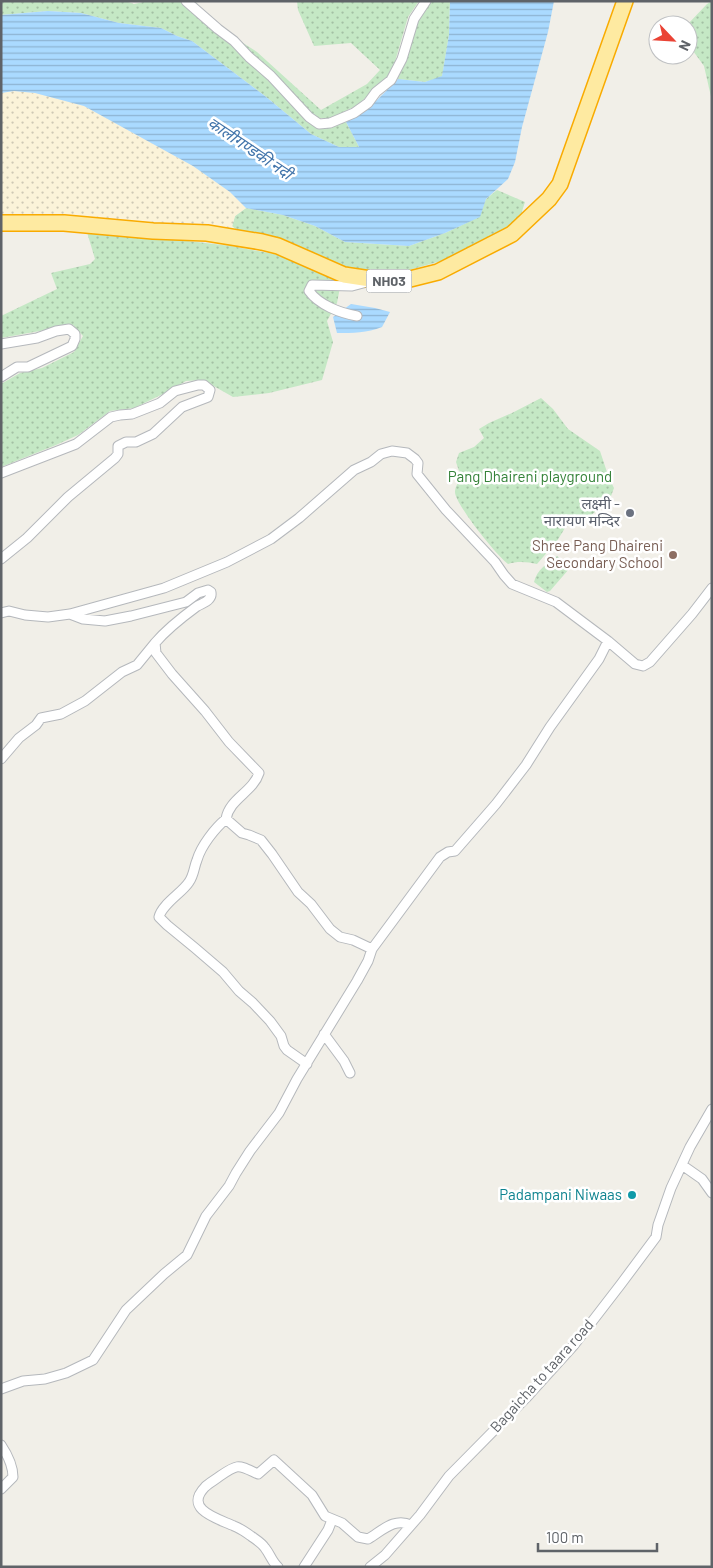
<svg xmlns="http://www.w3.org/2000/svg" width="713" height="1568" font-family="Barlow,'Noto Sans Devanagari',sans-serif">
  <style>
    .green { fill: url(#green-dots) }
    .sand { fill: url(#sand-dots) }
    .water { fill: url(#water-rules) }
    .lines { fill: none; stroke-linecap: round; stroke-linejoin: round }
    .minor-casing { stroke: #b5b8bc; stroke-width: 11 }
    .trunk-casing { stroke: #f9ab00; stroke-width: 18 }
    .minor { stroke: #fff; stroke-width: 9 }
    .trunk { stroke: #feeaa1; stroke-width: 15 }
    .worship-dot { fill: #6b7280; stroke: #fff; stroke-width: 2 }
    .education-dot { fill: #8d6e63; stroke: #fff; stroke-width: 2 }
    .culture-dot { fill: #0f9aa8; stroke: #fff; stroke-width: 2 }
    .labels { text-anchor: middle; stroke-width: 5; stroke-linejoin: round; paint-order: stroke }
    .shield { fill: #fff; stroke: #8f9295; stroke-width: 1 }
    .shield-label { font-size: 14px; font-weight: bold; fill: #5f6368 }
    .park-label { font-size: 15px; fill: #348238; stroke: #fff }
    .worship-label { font-size: 15px; fill: #5b616d; stroke: #fff; text-anchor: end }
    .education-label { font-size: 15px; fill: #785e54; stroke: #fff; text-anchor: end }
    .culture-label { font-size: 15px; fill: #0d838f; stroke: #fff; text-anchor: end }
    .street-label { font-size: 15px; fill: #5f6368; stroke: #fff }
    .water-label { font-size: 16px; font-style: italic; fill: #4174aa; stroke: #fff }
  </style>
  <defs>
    <pattern id="green-dots" width="8" height="8" patternUnits="userSpaceOnUse" patternTransform="scale(1.25)"><rect width="8" height="8" fill="#c5e8c5"/><path d="M2 2h.1M6 6h.1" fill="none" stroke="#a3c0a4" stroke-width="1.8" stroke-linecap="round"/></pattern>
    <pattern id="sand-dots" width="8" height="8" patternUnits="userSpaceOnUse" patternTransform="scale(1.25)"><rect width="8" height="8" fill="#fbf3d9"/><path d="M2 2h.1M6 6h.1" fill="none" stroke="#cec8b4" stroke-width="1.8" stroke-linecap="round"/></pattern>
    <pattern id="water-rules" width="6" height="5" patternUnits="userSpaceOnUse" patternTransform="scale(1.25)"><rect width="6" height="5" fill="#aadaff"/><path d="M0 2.5h6" fill="none" stroke="#8eb4d2"/></pattern>
  </defs>
  <rect width="100%" height="100%" fill="#f1efe8"/>
  <!-- green -->
  <path class="green" d="M 1,1 L 125,1 L 134,4 L 148,1 L 179,1 L 182,3 L 201,21 L 211,27 L 239,50 L 316,126 L 345,120 L 359,147 L 339,147 L 311,134 L 265,96 L 192,41 L 177,36 L 161,28 L 119,23 L 81,13 L 48,11 L 1,15 Z
    M 188,1 L 195,1 L 218,27 L 257,52 L 321,110 L 367,84 L 380,70 L 351,43 L 314,46 L 298,10 L 297,1 L 419,1 L 408,17 L 392,72 L 358,105 L 331,118 L 317,118 L 290,91 L 271,69 L 218,28 Z
    M 429,1 L 450,1 L 449,35 L 442,77 L 425,82 L 398,79 L 416,20 Z
    M 712,1 L 712,101 L 704,66 L 688,44 L 687,25 L 707,4 Z
    M 497,190 L 525,202 L 518,224 L 452,258 L 391,275 L 355,272 L 284,239 L 239,232 L 232,227 L 235,216 L 246,208 L 283,215 L 315,226 L 345,242 L 409,246 L 445,233 L 479,217 L 486,199 Z
    M 86,229 L 231,246 L 274,254 L 307,266 L 341,282 L 337,303 L 327,321 L 333,342 L 322,380 L 269,393 L 233,397 L 203,380 L 186,381 L 163,394 L 134,408 L 110,411 L 78,435 L 56,445 L 1,467 L 1,384 L 20,373 L 42,368 L 74,352 L 83,336 L 73,325 L 1,338 L 1,316 L 57,289 L 51,273 L 90,264 L 95,259 Z
    M 541,398 L 553,409 L 568,429 L 600,451 L 609,478 L 614,488 L 611,496 L 599,509 L 586,519 L 570,524 L 565,528 L 557,541 L 537,564 C 527,562 518,561 508,564 C 497,556 455,504 455,492 C 455,487 459,481 461,477 L 456,462 L 459,453 L 474,447 L 484,438 L 479,429 L 489,423 L 512,413 Z
    M 557,556 L 570,566 L 569,569 L 550,591 L 547,592 L 534,582 C 537,570 547,563 557,556 Z"/>
  <!-- sand -->
  <path class="sand" d="M 14,91 L 35,93 L 84,106 L 193,166 L 230,192 L 246,208 L 235,216 L 232,226 L 239,232 L 170,223 L 1,219 L 1,93 Z"/>
  <!-- water -->
  <path class="water" d="M 450,1 L 554,1 L 548,32 L 522,127 L 515,162 L 508,179 L 486,199 L 480,217 L 445,233 L 409,246 L 345,242 L 315,226 L 283,215 L 246,208 L 230,192 L 193,166 L 84,106 L 35,93 L 14,91 L 1,93 L 1,15 L 48,11 L 81,13 L 119,23 L 161,28 L 177,36 L 192,41 L 265,96 L 311,134 L 339,147 L 359,147 L 345,120 L 369,108 L 398,79 L 425,82 L 442,76 L 449,35 Z
    M 351,304 L 375,308 L 390,312 L 382,327 C 367,333 353,333 337,333 L 333,317 Z"/>
  <g class="lines">
    <!-- minor casing -->
    <g class="minor-casing">
      <path id="minor" d="M 186,1 L 218,29 L 234,41 L 249,57 L 271,76 L 309,117 L 319,124 L 330,123 L 354,113 L 368,103 L 376,92 L 391,80 L 402,59 L 414,19 L 426,1
        M 357,316 C 340,313 319,305 309,291 L 312,285 L 352,286 L 367,282
        M 1,344 L 37,338 L 56,331 L 69,329 L 75,334 L 75,339 L 72,346 L 28,367 L 17,367 L 1,377
        M 1,473 L 76,444 L 111,417 L 120,415 L 132,414 L 160,403 L 175,391 L 198,385 L 204,385 L 210,390 L 208,397 L 182,407 L 153,434 L 136,442 L 126,442 L 118,446 L 118,454 L 115,458 L 68,497 L 27,538 L 1,559
        M 1,613 L 9,611 L 25,615 L 48,617 L 70,614 L 164,588 L 227,562 L 271,539 L 299,518 L 354,470 L 371,462 L 381,454 L 392,451 L 407,453 L 415,459 L 418,463 L 417,474 L 446,510 L 495,562 L 504,575 L 512,584 L 556,602 L 608,641 L 599,659 L 550,727 L 526,765 L 496,804 L 455,851 L 448,852 L 440,857 L 372,949 L 368,961 L 357,981 L 297,1079 L 279,1113 L 250,1151 L 236,1173 L 229,1186 L 206,1216 L 187,1255 L 164,1274 L 126,1310 L 93,1360 L 66,1373 L 45,1379 L 23,1381 L 1,1389
        M 70,614 L 83,619 L 105,621 L 131,616 L 186,602 L 198,593 L 208,590 L 211,592 C 211,595 212,596 209,599 C 206,603 200,604 196,607 C 181,618 167,629 155,643
        M 608,641 L 635,664 L 643,666 L 650,662 L 692,614 L 712,588
        M 1,759 L 19,738 L 36,725 L 41,718 L 61,714 L 85,701 L 122,672 L 137,665 L 155,643 L 156,653 L 172,674 L 205,711 L 229,742 L 259,773 C 253,792 229,799 226,819 L 242,833 L 249,835 L 261,840 L 272,854 L 298,892 L 311,904 L 330,929 L 340,937 L 353,940 L 372,949
        M 226,819 C 215,828 201,846 197,860 C 194,867 194,875 189,882 C 182,893 162,904 159,917 L 167,925 L 195,948 L 223,972 L 239,991 L 253,1003 L 270,1021 L 281,1036 L 284,1046 L 287,1050 L 307,1064
        M 324,1034 L 344,1061 L 350,1073
        M 682,1165 L 702,1179 L 712,1193
        M 1,1445 C 7,1454 13,1465 13,1477 L 1,1489
        M 278,1567 C 272,1562 270,1554 265,1548 C 262,1543 255,1539 251,1536 C 245,1532 240,1528 234,1526 C 219,1519 183,1510 205,1487 C 209,1483 215,1480 220,1476 C 239,1463 238,1465 258,1474 L 274,1460 L 312,1495 L 325,1516 L 342,1523 L 358,1537 L 368,1539 C 382,1531 394,1517 411,1525
        M 304,1567 L 328,1530 L 332,1520
        M 370,1567 L 385,1555 L 420,1515 L 449,1476 L 526,1398 L 574,1345 L 621,1284 L 656,1237 L 658,1225 L 671,1188 L 690,1147 L 712,1109"/>
    </g>
    <!-- trunk casing -->
    <g class="trunk-casing">
      <path id="trunk" d="M 1,223 L 64,223 L 153,231 L 207,233 L 262,242 L 278,246 L 344,275 L 384,281 L 410,279 L 438,272 L 512,234 L 549,199 L 560,184 L 625,1"/>
    </g>
    <!-- minor -->
    <use href="#minor" class="minor"/>
    <!-- trunk -->
    <use href="#trunk" class="trunk"/>
  </g>
  <!-- markers -->
  <circle class="worship-dot" cx="630" cy="513" r="5"/>
  <circle class="education-dot" cx="673" cy="555" r="5"/>
  <circle class="culture-dot" cx="632" cy="1195" r="5"/>
  <g class="labels">
    <!-- shield labels -->
    <rect class="shield" x="366.5" y="269.5" width="45" height="23" rx="4"/>
    <g class="shield-label">
      <text x="389" y="286">NH03</text>
    </g>
    <!-- park labels -->
    <g class="park-label">
      <text x="530" y="482">Pang Dhaireni playground</text>
    </g>
    <!-- worship labels -->
    <g class="worship-label">
      <text x="620" y="509">लक्ष्मी -<tspan x="620" dy="17">नारायण मन्दिर</tspan></text>
    </g>
    <!-- education labels -->
    <g class="education-label">
      <text x="663" y="551">Shree Pang Dhaireni<tspan x="663" dy="17">Secondary School</tspan></text>
    </g>
    <!-- culture labels -->
    <g class="culture-label">
      <text x="622" y="1200">Padampani Niwaas</text>
    </g>
    <!-- street labels -->
    <g class="street-label">
      <text transform="translate(542 1376) rotate(-48)" y="5">Bagaicha to taara road</text>
    </g>
    <!-- water labels -->
    <g class="water-label">
      <text transform="translate(250 148) rotate(34)" y="6">कालीगण्डकी नदी</text>
    </g>
  </g>
  <!-- border -->
  <rect width="713" height="1568" fill="none" stroke="#5f6368" stroke-width="5"/>
  <!-- north arrow -->
  <g transform="translate(673 40) rotate(115)"><circle r="24" fill="#ffffff" stroke="#bfc1c3"/>
  <path d="M0-4L9 19L0 12L-9 19Z" fill="#ea4335"/>
  <text y="-8" font-size="14" font-weight="bold" text-anchor="middle" fill="#5f6368">N</text>
  </g>
  <!-- scale -->
  <path d="M538 1543v8h119v-8" fill="none" stroke="#5f6368" stroke-width="2.5"/>
  <text x="546" y="1543" font-size="15" fill="#5f6368" stroke="#ffffff" stroke-width="4" paint-order="stroke">100 m</text>
</svg>
